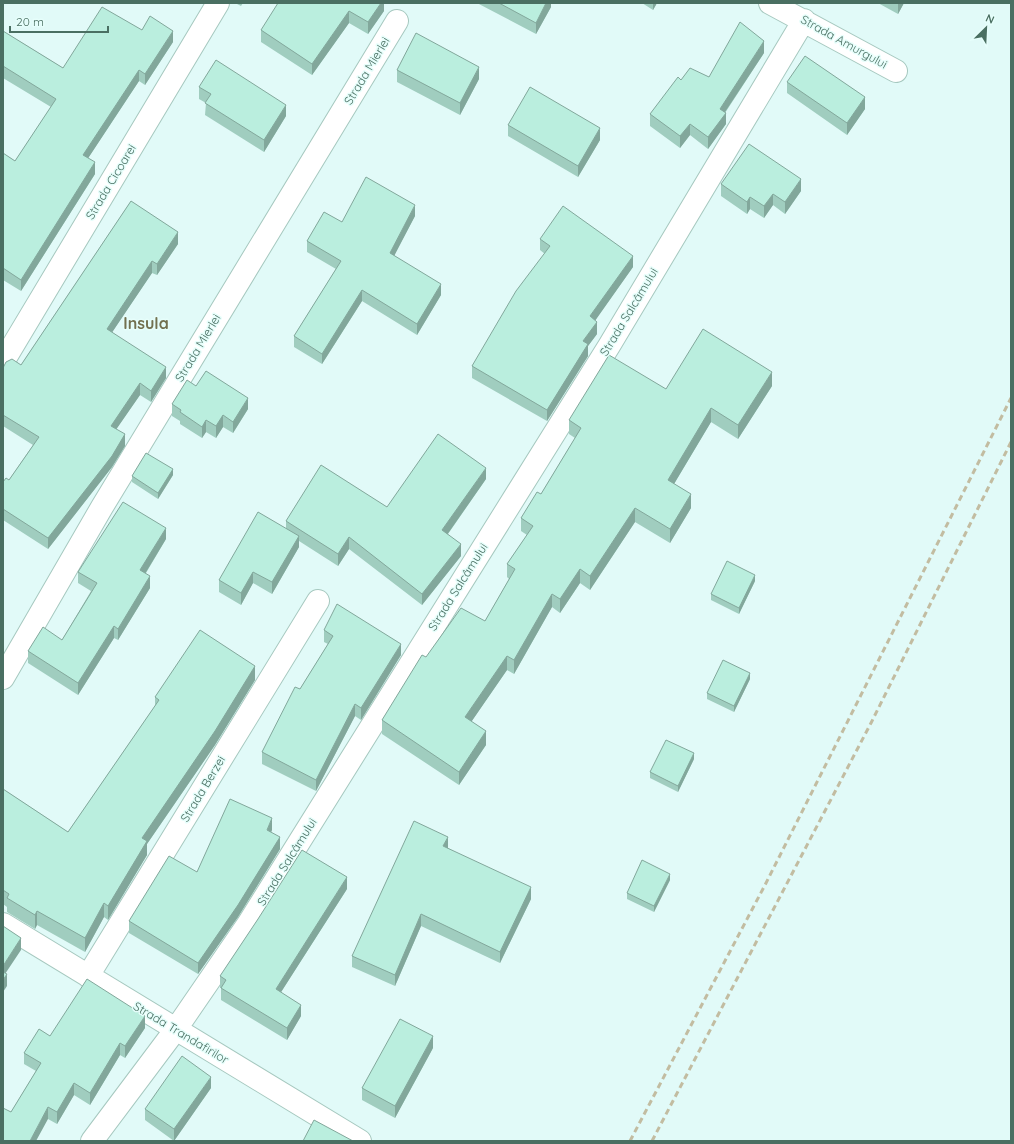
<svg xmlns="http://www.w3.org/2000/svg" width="1014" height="1144" font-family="Quicksand,sans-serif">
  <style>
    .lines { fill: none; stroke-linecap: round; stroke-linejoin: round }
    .minor-casing { stroke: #a6c8bf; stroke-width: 24 }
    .minor { stroke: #fff; stroke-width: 22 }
    .rail { stroke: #c2bca1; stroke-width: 3; stroke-dasharray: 6 4; stroke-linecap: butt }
    .wall { fill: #a0cdbf }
    .shaded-wall { fill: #82a79b }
    .building { fill: #baeede; stroke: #82a79b }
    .labels { text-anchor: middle; stroke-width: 3; stroke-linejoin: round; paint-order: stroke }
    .street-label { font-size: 12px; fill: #4a6f62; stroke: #e6fefb }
    .district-label { font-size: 16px; font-weight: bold; fill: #727150; stroke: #e6fefb }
  </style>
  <rect width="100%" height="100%" fill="#e1faf8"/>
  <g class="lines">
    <!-- minor casing -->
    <g class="minor-casing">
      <path id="minor" d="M 770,3 L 896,71
        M 3,362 L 218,3
        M 3,678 L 102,507 L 397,21
        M 3,924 L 360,1141
        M 88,976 L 318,601
        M 92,1141 L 176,1029 L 248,924 L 609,346 L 804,20"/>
    </g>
    <!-- minor -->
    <use href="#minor" class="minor"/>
    <!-- rail -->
    <path class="rail" d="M 630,1141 L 765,885 L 1011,398
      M 652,1141 L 871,723 L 1011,442"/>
  </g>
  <!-- wall -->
  <path class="wall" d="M 235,3 L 243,3 L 241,6 Z
    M 384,3 L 384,11 L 368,34 L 349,23 L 312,75 L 261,42 L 261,30 Z
    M 477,3 L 551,3 L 551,7 L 536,34 Z
    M 642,3 L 657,3 L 653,10 Z
    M 878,3 L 904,3 L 898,14 Z
    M 142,30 L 173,42 L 145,85 L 139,81 L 88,158 L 95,174 L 21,291 L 3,280 L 3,153 L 15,161 L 51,107 L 3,78 L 3,31 L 63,68 Z
    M 764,53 L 725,113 L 726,124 L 708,149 L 690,135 L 680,148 L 650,126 L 650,114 L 681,80 L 709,77 Z
    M 397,70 L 479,79 L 460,115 L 397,82 Z
    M 787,82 L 865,109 L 847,135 L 787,93 Z
    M 199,87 L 286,116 L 264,152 L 205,115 L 206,103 L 199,99 Z
    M 508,125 L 600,140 L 578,177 L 508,136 Z
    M 721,184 L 801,191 L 785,214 L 773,205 L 764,218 L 750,209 L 747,214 L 721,196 Z
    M 131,201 L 178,244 L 157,275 L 152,273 L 112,332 L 166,378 L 151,402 L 140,395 L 116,429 L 125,446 L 112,467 L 48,549 L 3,520 L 3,482 L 9,480 L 33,445 L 3,426 L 3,368 L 21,365 Z
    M 415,216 L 394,255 L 441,295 L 417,335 L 362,301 L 322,364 L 294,347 L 294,336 L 336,269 L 307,252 L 307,241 L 342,222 Z
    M 540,239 L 633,267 L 595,320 L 597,334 L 588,346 L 588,356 L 547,421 L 472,378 L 472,366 L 545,254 L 540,250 Z
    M 196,386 L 248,409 L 233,433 L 223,427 L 216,438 L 206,432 L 202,438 L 180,424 L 180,421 L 172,416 L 172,404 Z
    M 772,386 L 738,439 L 711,422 L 674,484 L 691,508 L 670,543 L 635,522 L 590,590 L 580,583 L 560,613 L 552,607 L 514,674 L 507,670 L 471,722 L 486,745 L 459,785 L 382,734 L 382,720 L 426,657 L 485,621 L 509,579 L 507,577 L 507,564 L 527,535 L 521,531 L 521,518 L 541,494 L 575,438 L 569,434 L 569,420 L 666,389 Z
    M 173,475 L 158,499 L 132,482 L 132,476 Z
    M 486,479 L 448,534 L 461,556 L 422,605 L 349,549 L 338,566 L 299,541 L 299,547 L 272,594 L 253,583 L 241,605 L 219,592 L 219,580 L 286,529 L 286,521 L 387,507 Z
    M 166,539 L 146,573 L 150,588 L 118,640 L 114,638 L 78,695 L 28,663 L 28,651 L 62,640 L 91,591 L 78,583 L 78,572 Z
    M 755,581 L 739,614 L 711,600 L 711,594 Z
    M 324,630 L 401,655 L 361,720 L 355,716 L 316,791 L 262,764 L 262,752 L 300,689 L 328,644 L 324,642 Z
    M 750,679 L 734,712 L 707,699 L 707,693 Z
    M 255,680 L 215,745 L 147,844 L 147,855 L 108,920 L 104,917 L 85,952 L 37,925 L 35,929 L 7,912 L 7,907 L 3,904 L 3,789 L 68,832 L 155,706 L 155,697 Z
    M 694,759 L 678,792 L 650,778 L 650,772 Z
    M 272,830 L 271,832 L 280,849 L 238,917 L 198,974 L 129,933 L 129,921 L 197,872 Z
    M 448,848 L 531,899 L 500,963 L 421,926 L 395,986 L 352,967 L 352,956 Z
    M 670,880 L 654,912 L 627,899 L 627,893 Z
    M 347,889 L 281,992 L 301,1016 L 287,1040 L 221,1000 L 221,988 L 220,988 L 220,976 Z
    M 145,1028 L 125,1058 L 120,1055 L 90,1105 L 74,1095 L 57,1124 L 48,1119 L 11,1112 L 36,1071 L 24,1064 L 24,1053 L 50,1036 Z
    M 433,1048 L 395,1118 L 362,1100 L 362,1088 Z
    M 211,1088 L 174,1141 L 145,1120 L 145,1109 Z"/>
  <!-- shaded-wall -->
  <path class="shaded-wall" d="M 381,3 L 384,3 L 384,11 L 368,34 L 368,22 Z
    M 546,3 L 551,3 L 551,7 L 536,34 L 536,23 Z
    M 653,3 L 657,3 L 653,10 Z
    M 898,3 L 904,3 L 898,14 Z
    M 349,11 L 349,23 L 312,75 L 312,64 Z
    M 173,31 L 173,42 L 145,85 L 145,74 Z
    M 764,41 L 764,53 L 721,118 L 726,113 L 726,124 L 708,149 L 708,137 L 720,109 Z
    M 479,67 L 479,79 L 460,115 L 460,103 Z
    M 139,70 L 139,81 L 83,166 L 83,155 Z
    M 865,97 L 865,109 L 847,135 L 847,123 Z
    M 286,105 L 286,116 L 264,152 L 264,140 Z
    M 690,124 L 690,135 L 680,148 L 680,136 Z
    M 600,128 L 600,140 L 578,177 L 578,166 Z
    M 95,162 L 95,174 L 21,291 L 21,280 Z
    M 801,179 L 801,191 L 785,214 L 785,202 Z
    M 773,194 L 773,205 L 764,218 L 764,206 Z
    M 750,197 L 750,209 L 747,214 L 747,202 Z
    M 415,205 L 415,216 L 390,264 L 390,253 Z
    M 178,232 L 178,244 L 157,275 L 157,264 Z
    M 633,256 L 633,267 L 590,328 L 590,316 Z
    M 152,261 L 152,273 L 107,340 L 107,329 Z
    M 441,284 L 441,295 L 417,335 L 417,324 Z
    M 362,290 L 362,301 L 322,364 L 322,354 Z
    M 597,322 L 597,334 L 588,346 L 588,356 L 547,421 L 547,410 L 583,341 Z
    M 166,367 L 166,378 L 151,402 L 151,391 Z
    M 772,372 L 772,386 L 738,439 L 738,425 Z
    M 140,383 L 140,395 L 111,437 L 111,426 Z
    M 248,398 L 248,409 L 233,433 L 233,422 Z
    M 711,408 L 711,422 L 668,494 L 668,480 Z
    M 223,415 L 223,427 L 216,438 L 216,426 Z
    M 206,420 L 206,432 L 202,438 L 202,427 Z
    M 125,434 L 125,446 L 112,467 L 48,549 L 48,538 Z
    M 486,468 L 486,479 L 442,542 L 442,530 Z
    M 173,469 L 173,475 L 158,499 L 158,493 Z
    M 691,494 L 691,508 L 670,543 L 670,529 Z
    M 635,508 L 635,522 L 590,590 L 590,576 Z
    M 166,528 L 166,539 L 140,582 L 140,570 Z
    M 299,536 L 299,547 L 272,594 L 272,582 Z
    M 349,537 L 349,549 L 338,566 L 338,554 Z
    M 461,544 L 461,556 L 422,605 L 422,594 Z
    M 580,569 L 580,583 L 560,613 L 560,599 Z
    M 253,572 L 253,583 L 241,605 L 241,593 Z
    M 755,575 L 755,581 L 739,614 L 739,608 Z
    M 150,576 L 150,588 L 118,640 L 118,629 Z
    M 552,594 L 552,607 L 514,674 L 514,660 Z
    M 4,596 L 4,608 L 3,609 L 3,598 Z
    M 114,626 L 114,638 L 78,695 L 78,683 Z
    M 401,644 L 401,655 L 361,720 L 361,708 Z
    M 507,656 L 507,670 L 465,731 L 465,717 Z
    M 255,666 L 255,680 L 215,745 L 147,844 L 147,855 L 108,920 L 108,906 L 142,838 Z
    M 750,673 L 750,679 L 734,712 L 734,706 Z
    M 355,704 L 355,716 L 316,791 L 316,780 Z
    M 486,731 L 486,745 L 459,785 L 459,772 Z
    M 694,753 L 694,759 L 678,792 L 678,786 Z
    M 272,818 L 272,830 L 267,842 L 267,830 Z
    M 280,837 L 280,849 L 238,917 L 198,974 L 198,963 Z
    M 448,837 L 448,849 L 443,846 Z
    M 670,874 L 670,880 L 654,912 L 654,906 Z
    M 347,877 L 347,889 L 276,1000 L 276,989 Z
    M 531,887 L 531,899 L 500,963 L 500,952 Z
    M 104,903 L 104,917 L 85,952 L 85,938 Z
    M 37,911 L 37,925 L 35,929 L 35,915 Z
    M 421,914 L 421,926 L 395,986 L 395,975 Z
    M 21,938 L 21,950 L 3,977 L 3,966 Z
    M 7,974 L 7,986 L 3,992 L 3,980 Z
    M 301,1005 L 301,1016 L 287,1040 L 287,1028 Z
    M 145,1016 L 145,1028 L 125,1058 L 125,1046 Z
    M 433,1036 L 433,1048 L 395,1118 L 395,1106 Z
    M 120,1043 L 120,1055 L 90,1105 L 90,1093 Z
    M 211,1077 L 211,1088 L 174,1141 L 174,1129 Z
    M 74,1083 L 74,1095 L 57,1124 L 57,1112 Z
    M 48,1107 L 48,1119 L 36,1141 L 30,1141 Z"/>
  <!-- building -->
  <path class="building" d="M 278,3 L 381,3 L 368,22 L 349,11 L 312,64 L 261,30 Z
    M 499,3 L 546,3 L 536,23 Z
    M 102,7 L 142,30 L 150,16 L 173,31 L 145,74 L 139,70 L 83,155 L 95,162 L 21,280 L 3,268 L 3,153 L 15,161 L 56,99 L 3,66 L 3,31 L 63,68 Z
    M 740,22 L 764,41 L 720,109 L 726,113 L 708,137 L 690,124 L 680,136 L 650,114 L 678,77 L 681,80 L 690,68 L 709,77 Z
    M 416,33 L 479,67 L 460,103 L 397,70 Z
    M 805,56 L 865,97 L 847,123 L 787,82 Z
    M 216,60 L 286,105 L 264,140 L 205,103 L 211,94 L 199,87 Z
    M 530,87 L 600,128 L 578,166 L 508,125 Z
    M 749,144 L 801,179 L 785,202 L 773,194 L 764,206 L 750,197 L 747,202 L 721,184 Z
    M 366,177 L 415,205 L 390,253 L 441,284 L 417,324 L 362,290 L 322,354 L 294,336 L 341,261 L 307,241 L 324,212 L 342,222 Z
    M 131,201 L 178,232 L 157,264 L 152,261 L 107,329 L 166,367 L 151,391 L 140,383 L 111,426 L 125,434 L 112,456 L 48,538 L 3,509 L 3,482 L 6,478 L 9,480 L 39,437 L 3,415 L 3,368 L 6,362 L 12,359 L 21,365 Z
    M 563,206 L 633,256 L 590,316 L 597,322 L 583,341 L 588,344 L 547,410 L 472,366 L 516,291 L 550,246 L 540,239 Z
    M 703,329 L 772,372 L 738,425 L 711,408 L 668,480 L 691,494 L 670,529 L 635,508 L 590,576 L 580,569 L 560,599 L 552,594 L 514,660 L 507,656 L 465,717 L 486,731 L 459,772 L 382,720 L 422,655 L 426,657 L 461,608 L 485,621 L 515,569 L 507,564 L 533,526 L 521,518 L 537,492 L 541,494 L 581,428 L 569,420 L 609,355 L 666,389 Z
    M 206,371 L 248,398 L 233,422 L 223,415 L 216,426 L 206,420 L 202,427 L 180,412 L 181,410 L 172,404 L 187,380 L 196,386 Z
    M 438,434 L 486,468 L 442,530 L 461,544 L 422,594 L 349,537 L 338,554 L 286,521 L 321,465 L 387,507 Z
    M 146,453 L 173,469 L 158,493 L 132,476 Z
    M 123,502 L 166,528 L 140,570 L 150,576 L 118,629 L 114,626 L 78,683 L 28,651 L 43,627 L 62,640 L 97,583 L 78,572 Z
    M 258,512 L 299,536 L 272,582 L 253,572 L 241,593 L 219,580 Z
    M 727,561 L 755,575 L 739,608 L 711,594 Z
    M 337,604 L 401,644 L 361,708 L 355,704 L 316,780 L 262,752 L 295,687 L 300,689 L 333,636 L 324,630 Z
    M 200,630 L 255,666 L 215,731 L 142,838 L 147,841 L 108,906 L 104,903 L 85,938 L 37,911 L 35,915 L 7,898 L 9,894 L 3,890 L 3,789 L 68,832 L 159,700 L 155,697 Z
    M 723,660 L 750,673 L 734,706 L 707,693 Z
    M 666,740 L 694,753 L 678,786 L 650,772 Z
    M 230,799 L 272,818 L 267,830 L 280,837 L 238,905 L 198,963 L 129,921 L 169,856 L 197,872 Z
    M 414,821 L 448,837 L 443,846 L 531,887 L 500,952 L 421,914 L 395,975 L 352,956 Z
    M 302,850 L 347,877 L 276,989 L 301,1005 L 287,1028 L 221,988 L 226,980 L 220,976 L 258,919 Z
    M 642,860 L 670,874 L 654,906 L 627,893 Z
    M 3,926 L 21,938 L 3,966 Z
    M 3,972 L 7,974 L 3,980 Z
    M 87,979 L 145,1016 L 125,1046 L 120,1043 L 90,1093 L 74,1083 L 57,1112 L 48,1107 L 30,1141 L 3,1141 L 3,1108 L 11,1112 L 41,1063 L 24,1053 L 39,1029 L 50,1036 Z
    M 400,1019 L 433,1036 L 395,1106 L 362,1088 Z
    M 182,1056 L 211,1077 L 174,1129 L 145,1109 Z
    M 314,1120 L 353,1141 L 303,1141 Z"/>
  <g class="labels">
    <!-- street labels -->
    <g class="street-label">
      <text transform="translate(844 42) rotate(29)" y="4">Strada Amurgului</text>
      <text transform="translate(367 71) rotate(-59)" y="4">Strada Mierlei</text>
      <text transform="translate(111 182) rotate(-59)" y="4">Strada Cicoarei</text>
      <text transform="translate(629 312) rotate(-59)" y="4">Strada Salcâmului</text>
      <text transform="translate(198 348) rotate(-59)" y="4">Strada Mierlei</text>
      <text transform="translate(458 587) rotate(-58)" y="4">Strada Salcâmului</text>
      <text transform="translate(203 789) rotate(-59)" y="4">Strada Berzei</text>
      <text transform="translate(287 862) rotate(-58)" y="4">Strada Salcâmului</text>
      <text transform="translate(181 1033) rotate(31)" y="4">Strada Trandafirilor</text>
    </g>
    <!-- district labels -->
    <g class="district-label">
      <text x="146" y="329">Insula</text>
    </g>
  </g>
  <!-- border -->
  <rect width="1014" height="1144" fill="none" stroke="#4a6f62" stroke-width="8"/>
  <!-- north arrow -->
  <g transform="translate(986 28) rotate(24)" stroke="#e6fefb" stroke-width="3" paint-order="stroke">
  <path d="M0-3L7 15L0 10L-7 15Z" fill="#4a6f62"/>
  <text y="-6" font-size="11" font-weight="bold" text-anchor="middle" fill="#4a6f62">N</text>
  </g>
  <!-- scale -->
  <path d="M10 26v6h98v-6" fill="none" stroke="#4a6f62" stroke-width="2"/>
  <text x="16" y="26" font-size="12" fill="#4a6f62" stroke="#e6fefb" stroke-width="3" paint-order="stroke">20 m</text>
</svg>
